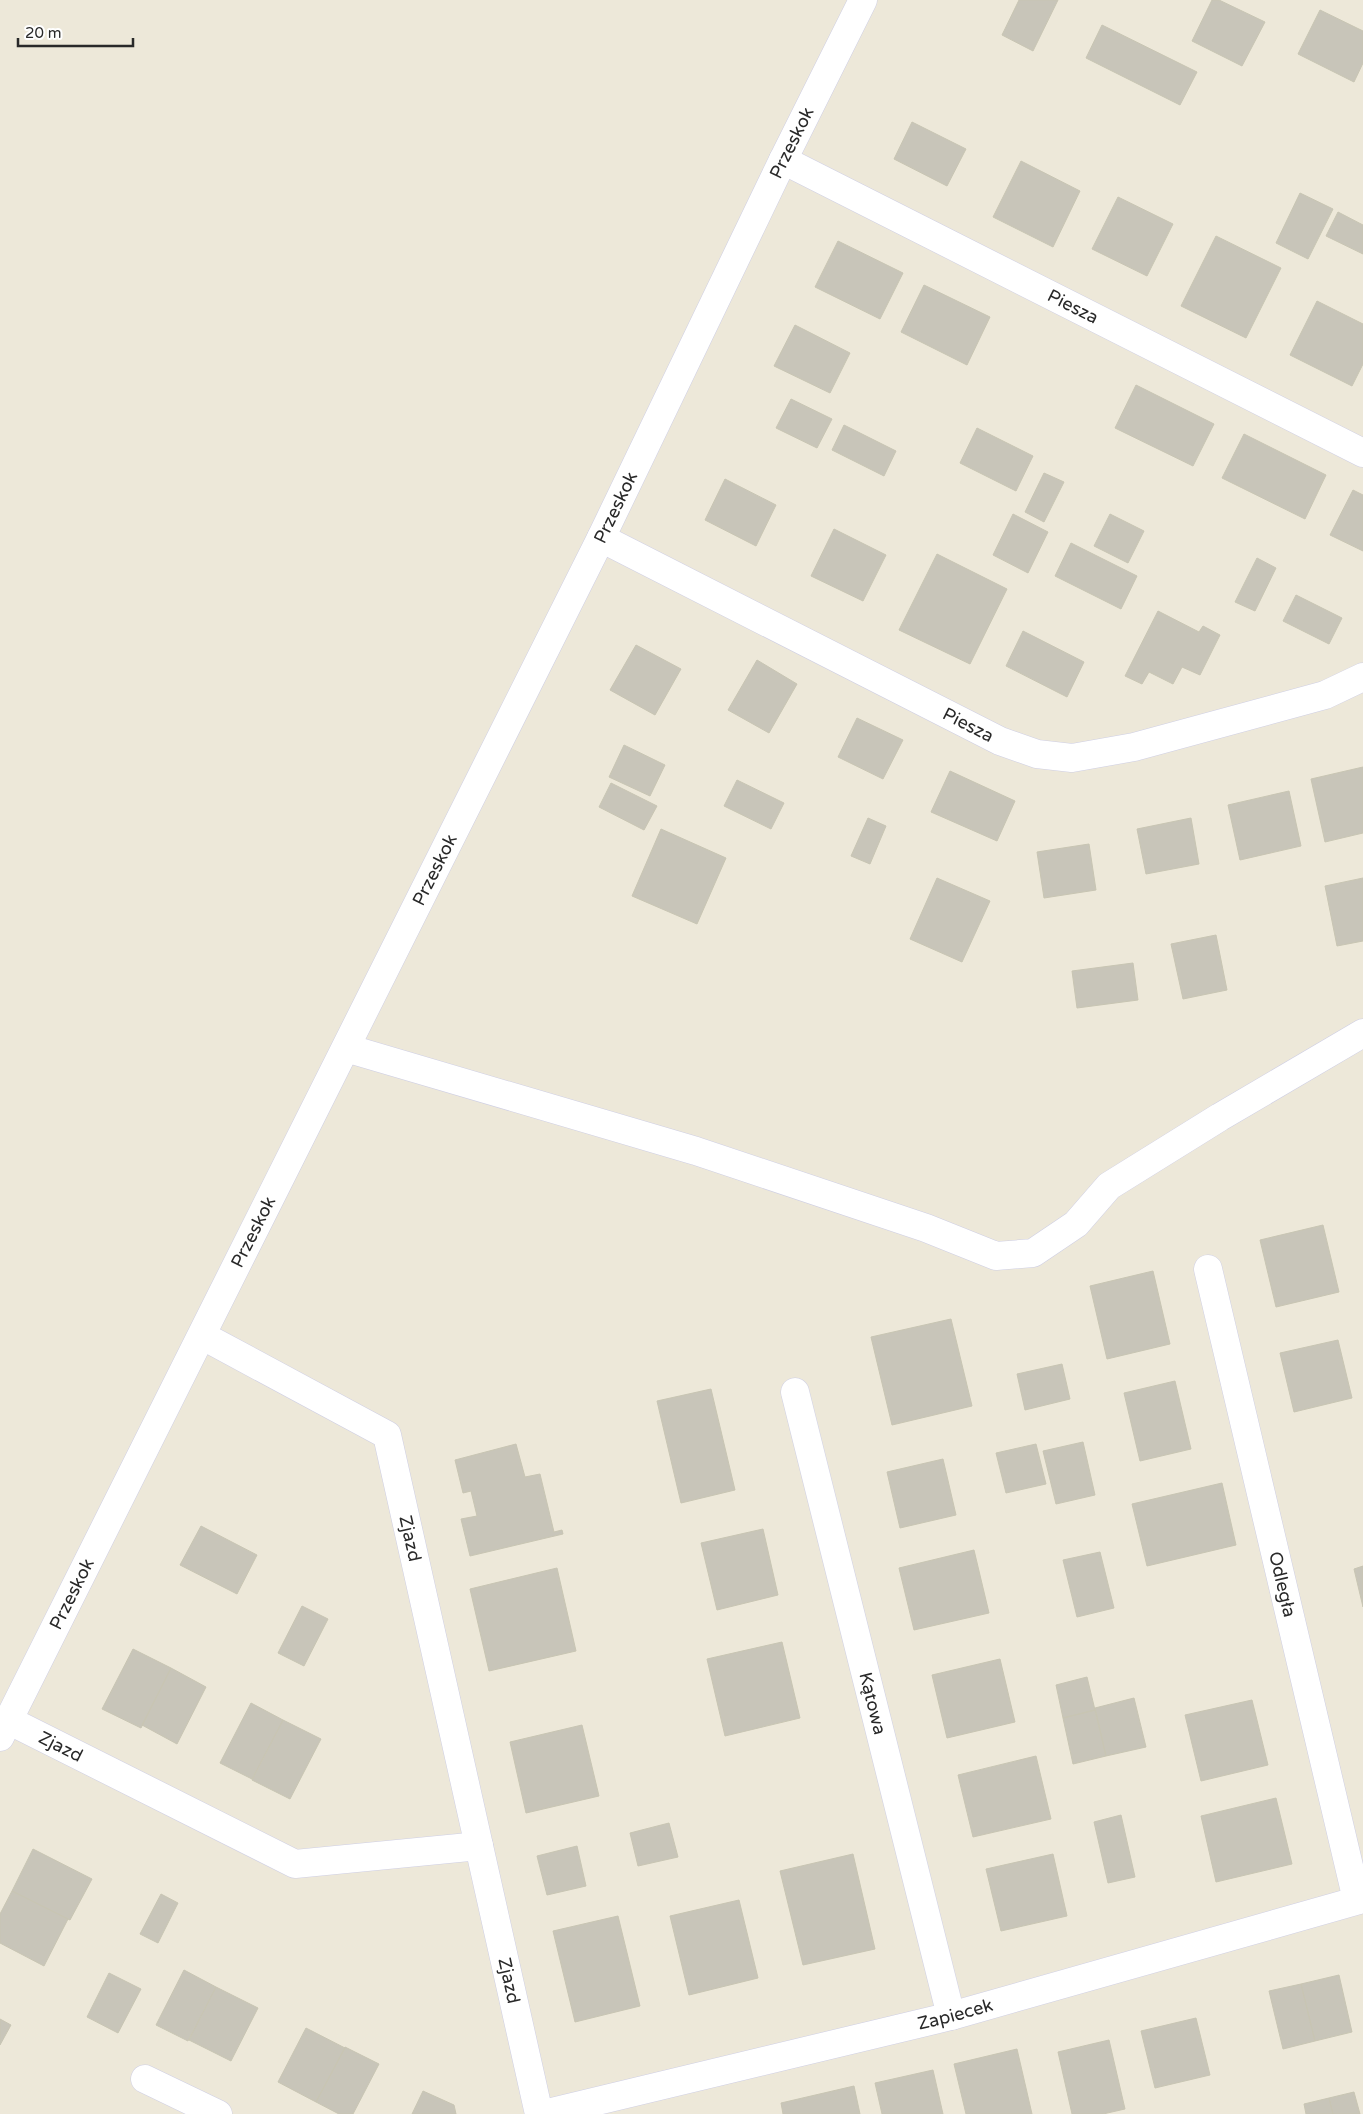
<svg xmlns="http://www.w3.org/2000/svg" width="1363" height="2114" font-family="'Varela Round',sans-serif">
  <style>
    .building { fill: #c8c5b9; stroke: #c8c5b3 }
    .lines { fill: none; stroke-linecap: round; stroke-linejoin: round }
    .minor-casing { stroke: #cfcfe4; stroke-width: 29 }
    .minor { stroke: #fff; stroke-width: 28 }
    .labels { text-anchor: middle; stroke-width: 5; stroke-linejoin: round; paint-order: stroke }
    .street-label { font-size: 18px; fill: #292929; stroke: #fff }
  </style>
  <rect width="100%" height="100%" fill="#ede8d9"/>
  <!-- building -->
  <path class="building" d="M 1019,0 L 1058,0 L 1033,51 L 1002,35 Z
    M 1212,0 L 1219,0 L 1265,22 L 1242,66 L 1192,41 Z
    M 1320,10 L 1363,31 L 1363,63 L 1354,82 L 1298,54 Z
    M 1102,25 L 1197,72 L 1180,105 L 1086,58 Z
    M 912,122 L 966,149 L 947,186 L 894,159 Z
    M 1021,161 L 1080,191 L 1053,247 L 993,217 Z
    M 1300,193 L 1333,209 L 1308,259 L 1276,243 Z
    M 1118,197 L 1173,224 L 1147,276 L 1092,249 Z
    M 1338,212 L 1363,225 L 1363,254 L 1326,236 Z
    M 1216,236 L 1281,268 L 1246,338 L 1181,306 Z
    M 838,241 L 903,273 L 880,319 L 815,287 Z
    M 924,285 L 990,317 L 967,365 L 901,332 Z
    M 1317,301 L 1363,324 L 1363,364 L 1352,386 L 1290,355 Z
    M 795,325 L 850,353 L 830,393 L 774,366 Z
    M 1136,385 L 1214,424 L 1193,466 L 1115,428 Z
    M 791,399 L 832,419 L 817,448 L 776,428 Z
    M 844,425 L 896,451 L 884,476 L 832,450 Z
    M 977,428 L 1033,456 L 1016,491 L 960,463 Z
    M 1244,434 L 1326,475 L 1305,519 L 1222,478 Z
    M 1044,473 L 1064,482 L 1044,522 L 1025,512 Z
    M 725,479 L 776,505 L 756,546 L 705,520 Z
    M 1353,490 L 1363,495 L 1363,551 L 1330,535 Z
    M 1013,514 L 1048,532 L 1028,573 L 993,555 Z
    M 1110,514 L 1144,531 L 1128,563 L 1094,546 Z
    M 834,529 L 886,555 L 863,601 L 811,576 Z
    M 1071,543 L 1137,576 L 1121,609 L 1055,576 Z
    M 937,554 L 1007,589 L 970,664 L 899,630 Z
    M 1257,558 L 1276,568 L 1255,611 L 1235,602 Z
    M 1296,595 L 1342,618 L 1329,644 L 1283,621 Z
    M 1158,611 L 1199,632 L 1203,626 L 1220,635 L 1200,675 L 1182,667 L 1173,684 L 1149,672 L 1142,684 L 1125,676 Z
    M 1023,631 L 1084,662 L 1067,697 L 1006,666 Z
    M 636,645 L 681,669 L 655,715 L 610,690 Z
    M 757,660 L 797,684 L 769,733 L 728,710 Z
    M 857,718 L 903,740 L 883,779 L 838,757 Z
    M 624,745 L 665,765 L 650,796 L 609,777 Z
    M 1363,767 L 1363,833 L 1325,842 L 1311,779 Z
    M 950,771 L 1015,801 L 997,841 L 931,812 Z
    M 737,780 L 784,803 L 771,829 L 724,806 Z
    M 611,783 L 657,806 L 644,830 L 599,807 Z
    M 1289,791 L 1301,846 L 1240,860 L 1228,805 Z
    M 868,818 L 886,826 L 870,864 L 851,856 Z
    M 1191,818 L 1199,864 L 1146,874 L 1137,829 Z
    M 661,829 L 726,858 L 697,924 L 632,896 Z
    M 1089,844 L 1096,890 L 1044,898 L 1037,852 Z
    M 937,878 L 990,901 L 962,962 L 910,939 Z
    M 1363,878 L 1363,941 L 1337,946 L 1325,886 Z
    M 1216,935 L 1227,990 L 1183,999 L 1171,944 Z
    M 1133,963 L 1138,1000 L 1077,1008 L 1072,971 Z
    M 1323,1225 L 1339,1292 L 1276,1307 L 1260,1240 Z
    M 1153,1271 L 1170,1344 L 1107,1359 L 1090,1286 Z
    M 951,1319 L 972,1406 L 892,1425 L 871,1337 Z
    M 1338,1340 L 1352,1398 L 1294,1412 L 1280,1353 Z
    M 1062,1364 L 1070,1399 L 1025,1410 L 1017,1374 Z
    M 1175,1381 L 1191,1449 L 1140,1461 L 1124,1393 Z
    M 711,1389 L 735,1490 L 681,1503 L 657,1401 Z
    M 1083,1442 L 1095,1495 L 1056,1504 L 1043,1451 Z
    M 516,1444 L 525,1477 L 540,1474 L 554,1532 L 562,1530 L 563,1534 L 470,1556 L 461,1519 L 477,1516 L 471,1491 L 463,1493 L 455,1460 Z
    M 1036,1444 L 1046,1484 L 1006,1493 L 996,1453 Z
    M 943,1459 L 956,1515 L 900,1528 L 887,1472 Z
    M 1222,1483 L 1236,1545 L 1147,1566 L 1132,1504 Z
    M 201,1526 L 257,1555 L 237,1594 L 180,1565 Z
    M 763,1529 L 778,1595 L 717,1610 L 701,1543 Z
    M 974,1550 L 989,1613 L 914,1630 L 899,1568 Z
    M 1100,1552 L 1114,1608 L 1077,1617 L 1063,1560 Z
    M 1363,1566 L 1363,1607 L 1354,1569 Z
    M 557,1568 L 576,1651 L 489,1671 L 470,1589 Z
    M 302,1606 L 328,1619 L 304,1666 L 278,1653 Z
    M 782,1642 L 800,1718 L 725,1736 L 707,1659 Z
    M 133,1649 L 171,1668 L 141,1728 L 102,1709 Z
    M 1000,1659 L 1015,1722 L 947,1738 L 932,1675 Z
    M 171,1668 L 206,1687 L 177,1744 L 142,1725 Z
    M 1087,1677 L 1095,1710 L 1063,1718 L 1056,1685 Z
    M 1134,1698 L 1146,1747 L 1106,1756 L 1095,1708 Z
    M 1252,1700 L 1268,1765 L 1201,1781 L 1185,1715 Z
    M 251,1703 L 283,1720 L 252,1779 L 220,1763 Z
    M 1095,1710 L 1106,1756 L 1073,1764 L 1063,1718 Z
    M 283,1720 L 321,1739 L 290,1799 L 252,1780 Z
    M 582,1725 L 599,1796 L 526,1813 L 510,1742 Z
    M 1036,1756 L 1051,1819 L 973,1837 L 958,1775 Z
    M 1276,1798 L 1292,1864 L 1216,1882 L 1201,1816 Z
    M 1121,1815 L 1135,1877 L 1108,1883 L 1094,1822 Z
    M 669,1823 L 678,1857 L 638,1866 L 630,1833 Z
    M 577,1846 L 586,1886 L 547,1895 L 537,1856 Z
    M 33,1849 L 92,1879 L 70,1920 L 12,1891 Z
    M 853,1854 L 875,1949 L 803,1965 L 780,1871 Z
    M 1053,1854 L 1067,1916 L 1001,1931 L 986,1869 Z
    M 12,1891 L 68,1919 L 44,1966 L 0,1943 L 0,1914 Z
    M 161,1894 L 178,1903 L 158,1943 L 140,1934 Z
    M 739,1900 L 758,1978 L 689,1995 L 670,1916 Z
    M 618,1916 L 640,2006 L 575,2022 L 553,1931 Z
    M 184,1970 L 216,1987 L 188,2041 L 156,2025 Z
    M 109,1973 L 141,1989 L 118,2033 L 87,2017 Z
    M 1339,1975 L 1352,2032 L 1315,2041 L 1301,1984 Z
    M 1301,1984 L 1315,2041 L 1283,2049 L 1269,1991 Z
    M 216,1987 L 258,2008 L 231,2061 L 189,2040 Z
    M 1196,2018 L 1210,2075 L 1155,2088 L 1141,2031 Z
    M 0,2019 L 11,2025 L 0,2045 Z
    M 306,2028 L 345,2048 L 316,2102 L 278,2082 Z
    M 1109,2040 L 1125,2109 L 1103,2114 L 1072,2114 L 1058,2052 Z
    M 345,2047 L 379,2064 L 353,2114 L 339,2114 L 316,2102 Z
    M 1017,2049 L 1032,2114 L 966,2114 L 954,2064 Z
    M 933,2070 L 943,2114 L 882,2114 L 875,2083 Z
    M 854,2086 L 860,2114 L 783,2114 L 781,2103 Z
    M 423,2091 L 454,2105 L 456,2114 L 412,2114 Z
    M 1354,2092 L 1360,2114 L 1333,2114 L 1329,2098 Z
    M 1329,2098 L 1333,2114 L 1306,2114 L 1304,2104 Z"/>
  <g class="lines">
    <!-- minor casing -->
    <g class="minor-casing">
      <g id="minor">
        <path id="s1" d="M 783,160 L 1363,453"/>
        <path id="s2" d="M 601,538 L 1000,741 L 1037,754 L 1072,758 L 1134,747 L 1325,695 L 1363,677"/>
        <path d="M 346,1048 L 696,1151 L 926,1228 L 996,1256 L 1033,1253 L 1076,1224 L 1109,1186 L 1220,1117 L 1363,1033"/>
        <path id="s3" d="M 1208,1269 L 1357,1900"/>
        <path id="s4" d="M 203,1336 L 387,1435 L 539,2114"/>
        <path id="s5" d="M 795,1392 L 951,2016"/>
        <path id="s6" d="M 8,1720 L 295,1864 L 479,1846"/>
        <path id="s7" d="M 0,1737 L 601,538 L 783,160 L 863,0"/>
        <path d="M 145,2079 L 218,2114"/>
        <path id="s8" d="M 543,2114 L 951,2016 L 1363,1899"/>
      </g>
    </g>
    <!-- minor -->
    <use href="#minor" class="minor"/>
  </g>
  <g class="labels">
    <!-- street labels -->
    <g class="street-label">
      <text dy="6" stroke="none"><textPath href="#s7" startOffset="1780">Przeskok</textPath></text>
      <text dy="6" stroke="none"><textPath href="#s1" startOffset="325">Piesza</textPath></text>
      <text dy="6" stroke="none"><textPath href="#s7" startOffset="1375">Przeskok</textPath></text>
      <text dy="6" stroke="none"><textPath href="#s2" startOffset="412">Piesza</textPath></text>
      <text dy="6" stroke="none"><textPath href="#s7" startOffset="970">Przeskok</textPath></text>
      <text dy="6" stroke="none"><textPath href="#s7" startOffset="565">Przeskok</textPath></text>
      <text dy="6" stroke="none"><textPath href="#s4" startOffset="315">Zjazd</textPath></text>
      <text dy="6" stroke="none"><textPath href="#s3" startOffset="324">Odległa</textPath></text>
      <text dy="6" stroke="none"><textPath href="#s7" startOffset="160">Przeskok</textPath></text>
      <text dy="6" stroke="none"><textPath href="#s5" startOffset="321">Kątowa</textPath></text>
      <text dy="6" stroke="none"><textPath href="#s6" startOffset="59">Zjazd</textPath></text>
      <text dy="6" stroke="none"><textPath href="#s4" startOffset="768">Zjazd</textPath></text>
      <text dy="6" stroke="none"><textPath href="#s8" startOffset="424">Zapiecek</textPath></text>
    </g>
  </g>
  <!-- scale -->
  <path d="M18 38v8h115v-8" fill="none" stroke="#292929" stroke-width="2.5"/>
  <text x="25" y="38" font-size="15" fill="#292929" stroke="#ffffff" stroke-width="4" paint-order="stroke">20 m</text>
</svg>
